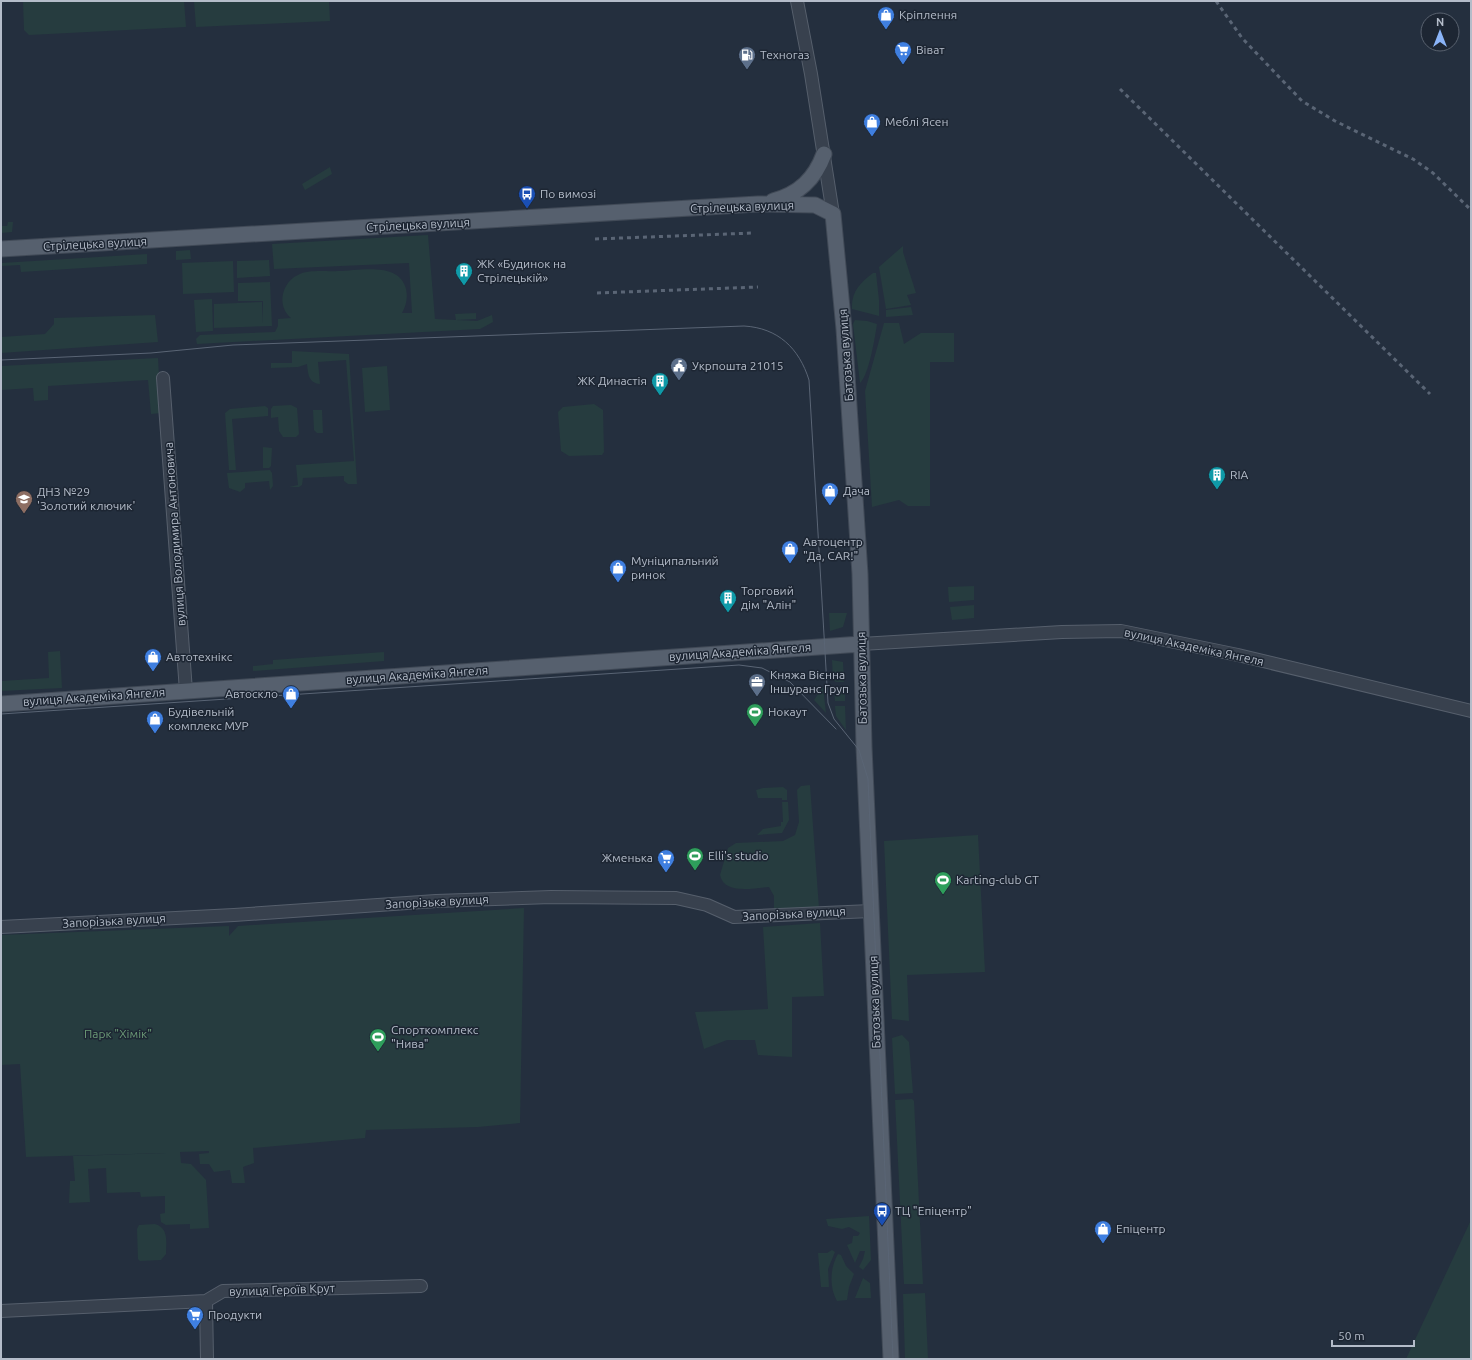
<svg xmlns="http://www.w3.org/2000/svg" width="1472" height="1360" font-family="Ubuntu,sans-serif">
  <style>
    .green { fill: #263c3f }
    .lines { fill: none; stroke-linecap: round; stroke-linejoin: round }
    .minor-casing { stroke: #565f6c; stroke-width: 14 }
    .major-casing { stroke: #414a57; stroke-width: 17 }
    .minor { stroke: #38414e; stroke-width: 12 }
    .major { stroke: #56606e; stroke-width: 15 }
    .tram { stroke: #5a6575; stroke-width: 1 }
    .rail { stroke: #5a6575; stroke-width: 3; stroke-dasharray: 4 4; stroke-linecap: butt }
    .labels { text-anchor: middle; stroke-width: 3; stroke-linejoin: round; paint-order: stroke }
    .poi-label { font-size: 12px; fill: #b4bcc9; stroke: #1d2633; text-anchor: start }
    .street-label { font-size: 12px; fill: #b4bcc9; stroke: #1d2633 }
    .park-label { font-size: 12px; fill: #6b9a76; stroke: #1d2633 }
  </style>
  <rect width="100%" height="100%" fill="#242f3e"/>
  <!-- green -->
  <path class="green" d="M 23,1 L 184,1 L 186,27 L 29,35 L 24,30 Z
    M 194,1 L 329,1 L 330,21 L 196,27 Z
    M 330,167 L 332,174 L 305,190 L 302,184 Z
    M 8,222 L 13,222 L 12,232 L 1,233 L 1,226 L 7,226 Z
    M 428,235 L 435,319 L 477,321 L 492,315 L 493,322 L 480,329 L 197,344 L 196,339 L 200,335 L 275,332 L 278,326 L 278,319 L 291,318 C 276,306 282,282 298,275 C 309,269 326,272 338,271 C 359,271 399,261 406,289 C 408,298 406,306 402,313 L 412,313 L 409,263 L 274,269 L 272,244 Z
    M 903,246 L 903,252 L 916,293 L 907,295 L 911,305 L 886,309 L 879,267 Z
    M 190,250 L 191,259 L 176,260 L 176,251 Z
    M 147,254 L 147,264 L 21,272 L 20,265 L 1,266 L 1,263 Z
    M 269,260 L 270,276 L 237,278 L 237,261 Z
    M 233,261 L 234,292 L 183,294 L 182,263 Z
    M 873,273 L 876,273 L 879,300 L 879,316 L 852,309 C 851,292 860,283 873,273 Z
    M 270,282 L 272,326 L 214,328 L 214,304 L 262,302 L 263,324 L 263,301 L 238,301 L 238,283 Z
    M 212,299 L 213,331 L 196,332 L 194,300 Z
    M 911,307 L 913,315 L 886,317 L 886,310 Z
    M 476,313 L 476,319 L 456,320 L 455,314 Z
    M 155,315 L 158,342 L 1,353 L 1,337 L 45,334 L 54,324 L 54,318 Z
    M 855,320 L 867,321 L 877,324 C 875,337 869,375 860,383 L 853,324 Z
    M 884,323 L 899,323 L 904,344 L 921,333 L 954,333 L 954,362 L 930,362 L 930,506 L 908,506 L 899,500 L 872,507 L 865,391 Z
    M 292,351 L 349,354 L 357,484 L 348,484 L 344,481 L 344,476 L 303,478 L 302,485 L 299,487 L 289,487 L 298,485 L 296,465 L 354,461 L 346,360 L 318,362 L 320,384 C 308,383 308,373 307,364 L 298,367 L 271,368 L 271,363 L 292,363 Z
    M 158,358 L 161,413 L 151,414 L 148,380 L 48,386 L 48,400 L 34,401 L 33,388 L 1,390 L 1,366 Z
    M 387,366 L 390,410 L 365,412 L 362,368 Z
    M 594,404 L 603,410 L 604,452 L 602,455 L 569,456 L 561,451 L 558,412 L 563,407 Z
    M 291,405 L 297,408 L 299,434 L 296,437 L 283,437 L 279,431 L 278,417 L 271,418 L 271,409 L 273,406 Z
    M 265,406 L 268,408 L 268,416 L 232,419 L 236,470 L 229,470 L 225,413 L 230,409 Z
    M 313,410 L 322,410 L 323,433 L 317,433 L 314,430 Z
    M 263,447 L 272,448 L 271,466 L 269,468 L 263,468 Z
    M 270,470 L 272,473 L 273,486 L 270,490 L 269,481 L 245,483 L 245,488 L 240,492 L 229,488 L 227,473 Z
    M 974,586 L 974,600 L 949,602 L 948,587 Z
    M 974,605 L 974,618 L 952,620 L 950,607 Z
    M 829,613 L 847,613 L 843,627 L 830,631 Z
    M 60,651 L 62,688 L 1,691 L 1,681 L 49,678 L 48,652 Z
    M 384,652 L 384,661 L 253,671 L 253,666 L 273,664 L 273,660 Z
    M 832,660 L 843,662 L 844,682 L 836,682 L 833,680 Z
    M 823,687 L 826,713 L 814,700 Z
    M 834,687 L 845,687 L 845,701 L 835,701 Z
    M 835,706 L 845,706 L 846,730 L 836,716 Z
    M 810,785 L 819,908 L 774,910 L 774,896 L 769,887 C 754,888 724,895 720,875 L 728,848 L 736,843 L 783,841 L 795,835 L 799,822 L 797,790 L 801,786 Z
    M 783,787 L 787,790 L 787,800 L 782,800 L 782,798 L 758,798 L 756,790 L 763,788 Z
    M 782,802 L 788,802 L 789,820 L 782,833 L 757,835 L 763,829 L 781,826 L 781,822 L 783,822 Z
    M 978,835 L 985,972 L 907,975 L 909,1021 L 892,1019 L 884,841 Z
    M 524,908 L 520,1123 L 478,1127 L 366,1130 L 365,1138 L 253,1148 L 254,1163 L 243,1167 L 245,1183 L 232,1183 L 230,1170 L 214,1172 L 209,1164 L 200,1164 L 199,1154 L 209,1153 L 209,1151 L 180,1152 L 181,1163 L 191,1164 L 206,1180 L 209,1228 L 190,1229 L 190,1224 L 166,1225 L 161,1222 L 160,1214 L 165,1213 L 165,1196 L 141,1197 L 140,1192 L 107,1193 L 106,1168 L 88,1169 L 90,1202 L 69,1203 L 70,1181 L 75,1181 L 73,1156 L 167,1153 L 26,1157 L 20,1064 L 1,1065 L 1,935 L 229,926 L 229,936 L 238,926 Z
    M 820,923 L 824,996 L 792,997 L 792,1057 L 758,1055 L 755,1040 L 727,1040 L 704,1049 L 695,1012 L 768,1009 L 763,927 Z
    M 902,1035 L 909,1042 L 913,1093 L 895,1094 L 892,1038 Z
    M 912,1099 L 914,1101 L 923,1284 L 904,1284 L 895,1100 Z
    M 869,1216 L 871,1260 L 863,1270 L 859,1267 L 863,1259 L 865,1251 L 860,1251 L 855,1263 L 847,1245 L 852,1243 L 853,1236 L 858,1236 L 860,1233 L 849,1227 L 842,1229 L 828,1226 L 826,1219 Z
    M 1471,1220 L 1471,1359 L 1406,1359 Z
    M 155,1224 C 169,1228 166,1242 166,1254 L 161,1260 L 140,1261 L 138,1259 L 137,1229 L 139,1225 Z
    M 832,1250 L 835,1252 L 828,1269 L 829,1287 L 821,1287 L 818,1253 L 827,1253 Z
    M 838,1254 L 841,1255 L 846,1266 L 854,1274 L 849,1287 L 847,1300 L 837,1301 C 829,1288 830,1267 838,1254 Z
    M 863,1278 L 870,1283 L 871,1298 L 855,1298 Z
    M 925,1293 L 928,1359 L 905,1359 L 903,1294 Z"/>
  <g class="lines">
    <!-- minor casing -->
    <g class="minor-casing">
      <path id="minor" d="M 797,1 L 811,74 L 833,214
        M 163,378 L 186,691
        M 861,644 L 1062,632 L 1121,631 L 1238,655 L 1471,711
        M 1,927 L 234,915 L 436,901 L 551,897 L 676,898 L 707,905 L 734,917 L 871,911
        M 206,1301 L 207,1359
        M 1,1311 L 206,1301 L 223,1291 L 421,1286"/>
    </g>
    <!-- major casing -->
    <g class="major-casing">
      <path id="major" d="M 773,201 C 799,194 815,179 824,154
        M 1,249 L 758,204 L 815,205 L 833,214 L 844,329 L 860,574 L 864,747 L 891,1359
        M 1,704 L 861,644"/>
    </g>
    <!-- minor -->
    <use href="#minor" class="minor"/>
    <!-- major -->
    <use href="#major" class="major"/>
    <!-- tram -->
    <path class="tram" d="M 1,360 L 151,353 L 233,345 L 744,326 C 778,328 799,348 809,380 L 828,703 L 834,719 L 859,750 L 868,779 L 893,1359
      M 1,714 L 739,665 L 762,668 L 790,682 L 836,729"/>
    <!-- rail -->
    <path class="rail" d="M 1216,1 L 1242,38 L 1302,101 L 1335,121 L 1413,159 L 1433,173 L 1471,210
      M 1120,89 L 1430,394
      M 595,239 L 754,233
      M 597,293 L 758,287"/>
  </g>
  <!-- icons -->
  <defs>
    <g id="shop-pin" transform="scale(0.9)"><path d="M0 17L-7.5 6A9.5 9.5 0 1 1 7.5 6Z" fill="#3f7fe0" stroke="#1d2633"/><path d="M-5-2.5h2.3a2.7 3.5 0 0 1 5.4 0H5L5.5 6h-11ZM-1.5-2.5h3a1.5 2.3 0 0 0-3 0Z" fill="#fff"/></g>
    <g id="supermarket-pin" transform="scale(0.9)"><path d="M0 17L-7.5 6A9.5 9.5 0 1 1 7.5 6Z" fill="#3f7fe0" stroke="#1d2633"/><path d="M-6-5.5h2.5l.6 2H6L4.5 2H-2.5L-4.4-4H-6ZM-1.5 3.2a1.3 1.3 0 1 0 .1 0ZM3 3.2a1.3 1.3 0 1 0 .1 0Z" fill="#fff"/></g>
    <g id="fuel-pin" transform="scale(0.9)"><path d="M0 17L-7.5 6A9.5 9.5 0 1 1 7.5 6Z" fill="#5c6f8a" stroke="#1d2633"/><path d="M-5.5-6h7V0h2V4h1.3V-2.5L3-4.5l.8-.8L6-3V5H2.5V1h-1V6h-7ZM-4.2-4.7v3.2H.2V-4.7Z" fill="#fff"/></g>
    <g id="bus-pin" transform="scale(0.9)"><path d="M0 17L-7.5 6A9.5 9.5 0 1 1 7.5 6Z" fill="#1a4fb4" stroke="#1d2633"/><path d="M-5-6H5V4H4V6H2V4H-2V6H-4V4H-5ZM-3.5-4V0h7V-4ZM-3.5 1.2v1.5H-2V1.2ZM2 1.2v1.5H3.5V1.2Z" fill="#fff"/></g>
    <g id="building-pin" transform="scale(0.9)"><path d="M0 17L-7.5 6A9.5 9.5 0 1 1 7.5 6Z" fill="#0f9aa8" stroke="#1d2633"/><path d="M-4-6H4V6H1V3H-1V6H-4ZM-2.5-4.3h1.7v1.8h-1.7ZM.8-4.3h1.7v1.8H.8ZM-2.5-1h1.7V.8h-1.7ZM.8-1h1.7V.8H.8Z" fill="#fff"/></g>
    <g id="civic-pin" transform="scale(0.9)"><path d="M0 17L-7.5 6A9.5 9.5 0 1 1 7.5 6Z" fill="#5c6f8a" stroke="#1d2633"/><path d="M-.6-6.5H3V-4.5H.6V-3L4-1V1h2V6H-6V1h2V-1L-.6-3ZM-1.2 2.5V6h2.4V2.5Z" fill="#fff"/></g>
    <g id="school-pin" transform="scale(0.9)"><path d="M0 17L-7.5 6A9.5 9.5 0 1 1 7.5 6Z" fill="#8d6e63" stroke="#1d2633"/><path d="M0-5L7-2L0 1L-7-2ZM-4 1L0 2.5L4 1V4Q0 6-4 4Z" fill="#fff"/></g>
    <g id="office-pin" transform="scale(0.9)"><path d="M0 17L-7.5 6A9.5 9.5 0 1 1 7.5 6Z" fill="#5c6f8a" stroke="#1d2633"/><path d="M-6-3h4V-5.5h4V-3h4V5H-6ZM-1-4.5V-3h2v-1.5ZM-6 0V1H6V0Z" fill="#fff"/></g>
    <g id="stadium-pin" transform="scale(0.9)"><path d="M0 17L-7.5 6A9.5 9.5 0 1 1 7.5 6Z" fill="#2e9e5b" stroke="#1d2633"/><path d="M0-5a6.5 5 0 1 0 0 10a6.5 5 0 1 0 0-10ZM-3.5-1.8h7v3.6h-7Z" fill="#fff"/></g>
  </defs>
  <g fill-rule="evenodd">
    <use href="#shop-pin" x="886" y="15"/>
    <use href="#supermarket-pin" x="903" y="50"/>
    <use href="#fuel-pin" x="747" y="55"/>
    <use href="#shop-pin" x="872" y="122"/>
    <use href="#bus-pin" x="527" y="194"/>
    <use href="#building-pin" x="464" y="271"/>
    <use href="#civic-pin" x="679" y="366"/>
    <use href="#building-pin" x="660" y="381"/>
    <use href="#building-pin" x="1217" y="475"/>
    <use href="#shop-pin" x="830" y="491"/>
    <use href="#school-pin" x="24" y="499"/>
    <use href="#shop-pin" x="790" y="549"/>
    <use href="#shop-pin" x="618" y="568"/>
    <use href="#building-pin" x="728" y="598"/>
    <use href="#shop-pin" x="153" y="657"/>
    <use href="#office-pin" x="757" y="682"/>
    <use href="#shop-pin" x="291" y="694"/>
    <use href="#stadium-pin" x="755" y="712"/>
    <use href="#shop-pin" x="155" y="719"/>
    <use href="#stadium-pin" x="695" y="856"/>
    <use href="#supermarket-pin" x="666" y="858"/>
    <use href="#stadium-pin" x="943" y="880"/>
    <use href="#stadium-pin" x="378" y="1037"/>
    <use href="#bus-pin" x="882" y="1211"/>
    <use href="#shop-pin" x="1103" y="1229"/>
    <use href="#supermarket-pin" x="195" y="1315"/>
  </g>
  <g class="labels">
    <!-- poi labels -->
    <g class="poi-label">
      <text x="899" y="19">Кріплення</text>
      <text x="916" y="54">Віват</text>
      <text x="760" y="59">Техногаз</text>
      <text x="885" y="126">Меблі Ясен</text>
      <text x="540" y="198">По вимозі</text>
      <text x="477" y="268">ЖК «Будинок на<tspan x="477" dy="14">Стрілецькій»</tspan></text>
      <text x="692" y="370">Укрпошта 21015</text>
      <text x="647" y="385" text-anchor="end">ЖК Династія</text>
      <text x="1230" y="479">RIA</text>
      <text x="843" y="495">Дача</text>
      <text x="37" y="496">ДНЗ №29<tspan x="37" dy="14">'Золотий ключик'</tspan></text>
      <text x="803" y="546">Автоцентр<tspan x="803" dy="14">"Да, CAR!"</tspan></text>
      <text x="631" y="565">Муніципальний<tspan x="631" dy="14">ринок</tspan></text>
      <text x="741" y="595">Торговий<tspan x="741" dy="14">дім "Алін"</tspan></text>
      <text x="166" y="661">Автотехнікс</text>
      <text x="770" y="679">Княжа Вієнна<tspan x="770" dy="14">Іншуранс Груп</tspan></text>
      <text x="278" y="698" text-anchor="end">Автоскло</text>
      <text x="168" y="716">Будівельній<tspan x="168" dy="14">комплекс МУР</tspan></text>
      <text x="768" y="716">Нокаут</text>
      <text x="708" y="860">Elli's studio</text>
      <text x="653" y="862" text-anchor="end">Жменька</text>
      <text x="956" y="884">Karting-club GT</text>
      <text x="391" y="1034">Спорткомплекс<tspan x="391" dy="14">"Нива"</tspan></text>
      <text x="895" y="1215">ТЦ "Епіцентр"</text>
      <text x="1116" y="1233">Епіцентр</text>
      <text x="208" y="1319">Продукти</text>
    </g>
    <!-- street labels -->
    <g class="street-label">
      <text transform="translate(742 207) rotate(-2)" y="4">Стрілецька вулиця</text>
      <text transform="translate(418 225) rotate(-3)" y="4">Стрілецька вулиця</text>
      <text transform="translate(95 244) rotate(-3)" y="4">Стрілецька вулиця</text>
      <text transform="translate(846 355) rotate(-94)" y="4">Батозька вулиця</text>
      <text transform="translate(175 534) rotate(-94)" y="4">вулиця Володимира Антоновича</text>
      <text transform="translate(1194 647) rotate(12)" y="4">вулиця Академіка Янгеля</text>
      <text transform="translate(740 652) rotate(-4)" y="4">вулиця Академіка Янгеля</text>
      <text transform="translate(417 675) rotate(-4)" y="4">вулиця Академіка Янгеля</text>
      <text transform="translate(862 678) rotate(-91)" y="4">Батозька вулиця</text>
      <text transform="translate(94 697) rotate(-4)" y="4">вулиця Академіка Янгеля</text>
      <text transform="translate(437 902) rotate(-3)" y="4">Запорізька вулиця</text>
      <text transform="translate(794 914) rotate(-3)" y="4">Запорізька вулиця</text>
      <text transform="translate(114 921) rotate(-3)" y="4">Запорізька вулиця</text>
      <text transform="translate(875 1002) rotate(-92)" y="4">Батозька вулиця</text>
      <text transform="translate(282 1290) rotate(-2)" y="4">вулиця Героїв Крут</text>
    </g>
    <!-- park labels -->
    <g class="park-label">
      <text x="118" y="1038">Парк "Хімік"</text>
    </g>
  </g>
  <!-- border -->
  <rect width="1472" height="1360" fill="none" stroke="#b4bcc9" stroke-width="4"/>
  <!-- north arrow -->
  <g transform="translate(1440 32)"><circle r="19" fill="#1d2633" stroke="#59626f"/>
  <path d="M0-3L7 15L0 10L-7 15Z" fill="#8ab4f8"/>
  <text y="-6" font-size="11" font-weight="bold" text-anchor="middle" fill="#b4bcc9">N</text>
  </g>
  <!-- scale -->
  <path d="M1332 1340v6h82v-6" fill="none" stroke="#b4bcc9" stroke-width="2"/>
  <text x="1338" y="1340" font-size="12" fill="#b4bcc9" stroke="#1d2633" stroke-width="3" paint-order="stroke">50 m</text>
</svg>
